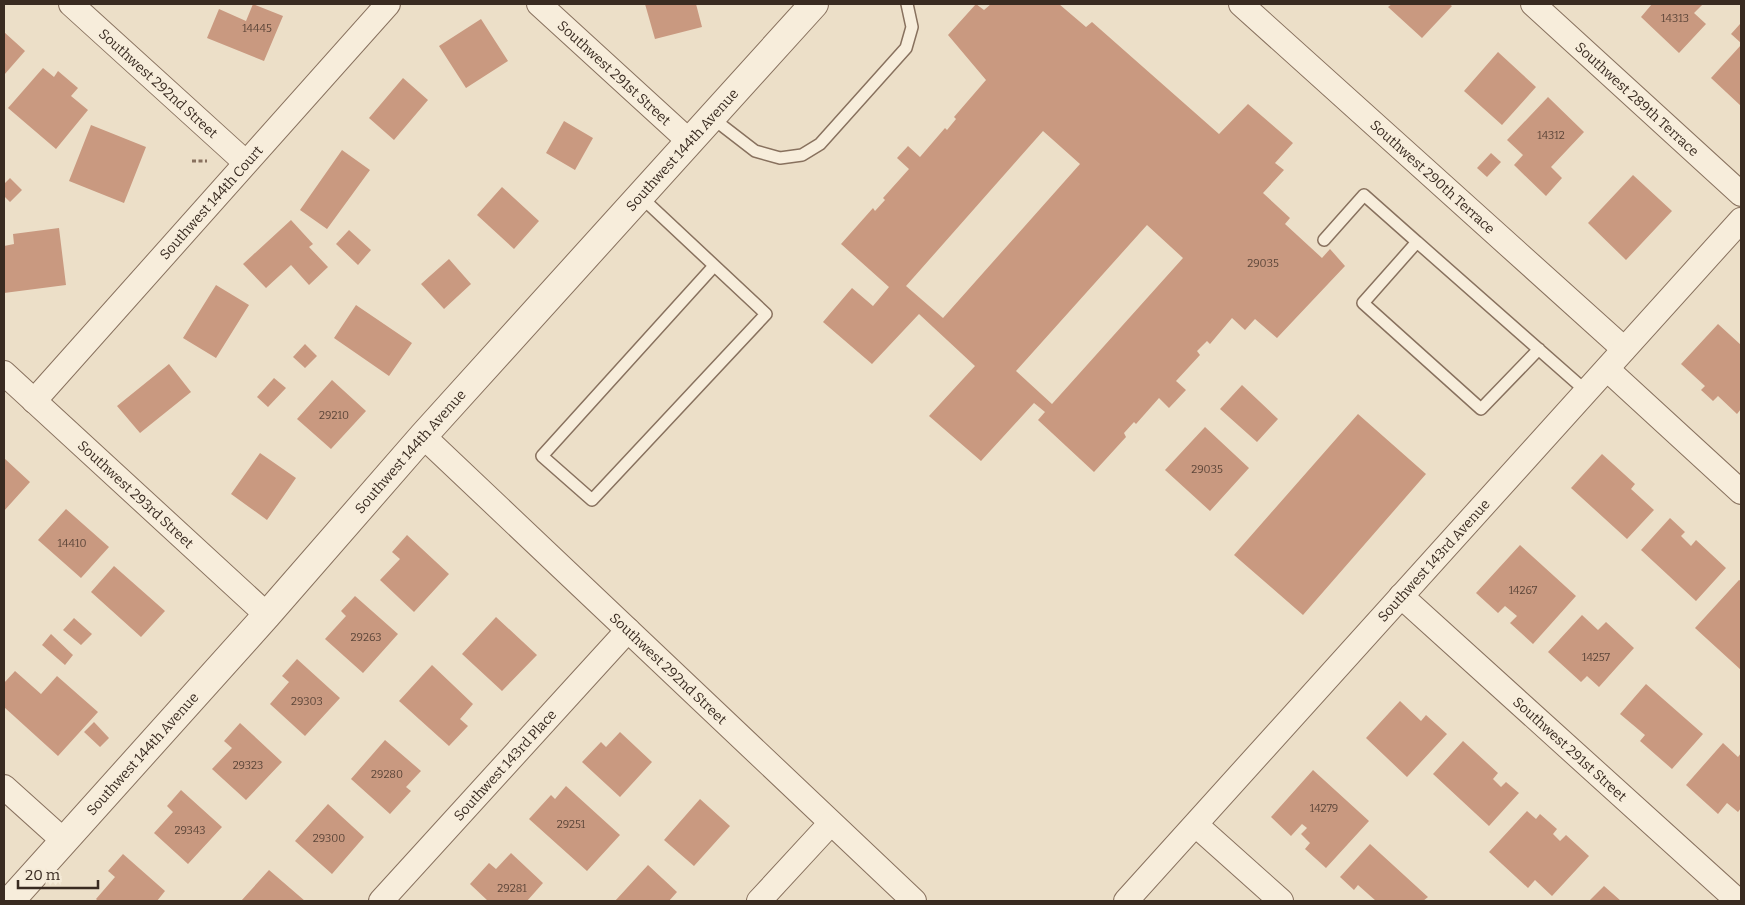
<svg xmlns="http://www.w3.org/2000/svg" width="1745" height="905" font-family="Bitter,serif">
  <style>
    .building { fill: #c99980; fill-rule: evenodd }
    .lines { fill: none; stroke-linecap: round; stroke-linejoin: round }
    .service-casing { stroke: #88715e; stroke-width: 14 }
    .minor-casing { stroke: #88715e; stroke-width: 26 }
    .tertiary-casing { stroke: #88715e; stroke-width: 30 }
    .path { stroke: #88715e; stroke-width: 3; stroke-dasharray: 4 2.5; stroke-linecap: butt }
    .service { stroke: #f7eddb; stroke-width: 11 }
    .minor { stroke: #f7eddb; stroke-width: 24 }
    .tertiary { stroke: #f7eddb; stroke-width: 28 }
    .labels { text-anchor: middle; stroke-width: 5; stroke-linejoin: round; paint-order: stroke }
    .number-label { font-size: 11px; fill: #5d4639 }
    .street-label { font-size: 14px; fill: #392b21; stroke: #f4ead7 }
  </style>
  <rect width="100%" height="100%" fill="#ecdfc8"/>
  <!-- building -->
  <path class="building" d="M 253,4 L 283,16 L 264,61 L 207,38 L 219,9 L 246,21 Z
    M 645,4 L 696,4 L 702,27 L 655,39 Z
    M 976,4 L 984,10 L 991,4 L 1059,4 L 1086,27 L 1092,22 L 1219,134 L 1248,104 L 1293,143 L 1275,163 L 1284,170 L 1263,193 L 1290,218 L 1285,224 L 1322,258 L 1330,249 L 1345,266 L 1277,338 L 1255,319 L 1245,330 L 1232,318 L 1210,344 L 1207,341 L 1197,351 L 1200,355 L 1176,381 L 1186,390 L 1169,408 L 1159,398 L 1136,424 L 1134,422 L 1124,433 L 1126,437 L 1094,472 L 1038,420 L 1045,412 L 1034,403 L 981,461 L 929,416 L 975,366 L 919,314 L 872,364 L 823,322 L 852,288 L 873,306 L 889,287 L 841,244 L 873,208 L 875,211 L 885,200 L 883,198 L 909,169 L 897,158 L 908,146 L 920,157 L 945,128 L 947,130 L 956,119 L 954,117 L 986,80 L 948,35 ZM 1043,131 L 1080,164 L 943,318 L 906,286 ZM 1147,225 L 1183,258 L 1052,404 L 1016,371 Z
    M 1392,4 L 1449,4 L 1452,6 L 1422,38 L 1388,7 Z
    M 1652,4 L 1703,4 L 1694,13 L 1706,24 L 1679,53 L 1641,17 Z
    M 481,19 L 508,61 L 466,88 L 439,46 Z
    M 1740,24 L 1741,26 L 1741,43 L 1731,34 Z
    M 4,32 L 25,51 L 4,75 Z
    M 1741,45 L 1741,106 L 1711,78 Z
    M 1498,52 L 1536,87 L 1502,125 L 1464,91 Z
    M 43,68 L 54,77 L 58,71 L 78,88 L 71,96 L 88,110 L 56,149 L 8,108 Z
    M 403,78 L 428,100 L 394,140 L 369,118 Z
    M 1548,97 L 1584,132 L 1551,167 L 1562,178 L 1546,196 L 1514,165 L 1523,155 L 1507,140 Z
    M 564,121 L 593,138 L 575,170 L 546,153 Z
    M 91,125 L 146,147 L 124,203 L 69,181 Z
    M 342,150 L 370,170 L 327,229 L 300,210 Z
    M 1491,153 L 1501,162 L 1487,177 L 1477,168 Z
    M 1633,175 L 1672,211 L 1626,260 L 1588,223 Z
    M 10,178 L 22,190 L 10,202 L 4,196 L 4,184 Z
    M 502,187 L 539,221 L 514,249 L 477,215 Z
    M 291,220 L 313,244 L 309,247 L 328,267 L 309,285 L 291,265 L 266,288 L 243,264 Z
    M 59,228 L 66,285 L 4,293 L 4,246 L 14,244 L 13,234 Z
    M 349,230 L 371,250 L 358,265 L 336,244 Z
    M 449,259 L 471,284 L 444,309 L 421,284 Z
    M 216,285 L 249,305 L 216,358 L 183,338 Z
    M 356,305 L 412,343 L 389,376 L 334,338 Z
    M 1718,324 L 1741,345 L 1741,409 L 1737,414 L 1718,396 L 1713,401 L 1701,390 L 1705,386 L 1681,364 Z
    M 305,344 L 317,356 L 305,368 L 293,357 Z
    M 169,364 L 191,392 L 140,433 L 117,406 Z
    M 274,378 L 286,388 L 268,407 L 257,397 Z
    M 332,380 L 366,411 L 331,449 L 297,419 Z
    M 1242,385 L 1278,419 L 1257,442 L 1220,409 Z
    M 1358,414 L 1426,474 L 1303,615 L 1234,555 Z
    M 1205,427 L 1249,468 L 1210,511 L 1165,470 Z
    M 260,453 L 296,478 L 267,520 L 231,494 Z
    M 1602,454 L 1635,484 L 1631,489 L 1654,510 L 1627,539 L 1571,488 Z
    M 4,458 L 30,482 L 4,511 Z
    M 66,509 L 109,547 L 81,578 L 38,540 Z
    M 1670,518 L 1685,532 L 1681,536 L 1691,546 L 1696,540 L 1726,568 L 1696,601 L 1641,550 Z
    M 407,535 L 449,574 L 414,612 L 380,580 L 400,559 L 392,552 Z
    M 1520,545 L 1576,596 L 1533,644 L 1510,623 L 1517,616 L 1505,606 L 1498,613 L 1476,593 Z
    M 114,566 L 165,611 L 141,637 L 91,592 Z
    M 1739,580 L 1741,581 L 1741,670 L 1695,628 Z
    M 355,596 L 398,634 L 363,673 L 325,639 L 346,616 L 341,611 Z
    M 1582,615 L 1598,630 L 1606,622 L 1634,648 L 1599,687 L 1587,676 L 1581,682 L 1548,652 Z
    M 496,617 L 537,655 L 502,691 L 462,654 Z
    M 74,618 L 92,634 L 81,645 L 63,630 Z
    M 51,634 L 73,655 L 65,665 L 42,645 Z
    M 297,659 L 340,698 L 305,736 L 270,704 L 289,682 L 282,676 Z
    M 432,665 L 473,704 L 460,719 L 468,726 L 449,746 L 399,701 Z
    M 15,671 L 41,694 L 57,676 L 98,712 L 58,756 L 4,707 L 4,683 Z
    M 1646,684 L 1703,734 L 1672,769 L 1640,741 L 1645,735 L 1620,714 Z
    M 1400,701 L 1421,721 L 1426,715 L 1447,734 L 1407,777 L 1366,738 Z
    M 94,722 L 109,738 L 100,747 L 84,732 Z
    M 240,723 L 282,762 L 246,800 L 212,769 L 232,748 L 224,741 Z
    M 620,732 L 652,762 L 620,797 L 582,762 L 601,742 L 606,747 Z
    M 385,740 L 421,771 L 406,787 L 411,791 L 390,814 L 351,779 Z
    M 1463,741 L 1498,773 L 1493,779 L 1501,787 L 1506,782 L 1519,793 L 1489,826 L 1433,774 Z
    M 1723,743 L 1738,757 L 1741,753 L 1741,808 L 1738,812 L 1727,803 L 1718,814 L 1686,785 Z
    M 1313,770 L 1369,821 L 1326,868 L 1305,849 L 1310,843 L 1301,834 L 1307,828 L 1302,824 L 1291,836 L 1271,817 Z
    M 566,786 L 620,835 L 587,871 L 529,819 L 551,795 L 555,799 Z
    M 181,790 L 222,827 L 188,864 L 154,833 L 173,812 L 167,806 Z
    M 700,799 L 730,826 L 694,866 L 664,840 Z
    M 328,804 L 364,837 L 332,874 L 295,841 Z
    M 1527,811 L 1536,819 L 1540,814 L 1557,829 L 1553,834 L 1560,841 L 1566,835 L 1589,856 L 1552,896 L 1535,880 L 1528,888 L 1489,852 Z
    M 1370,844 L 1428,897 L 1423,901 L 1376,901 L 1358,885 L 1354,890 L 1340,877 Z
    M 511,853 L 543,883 L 527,901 L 488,901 L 470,884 L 489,863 L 496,869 Z
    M 123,854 L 165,891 L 157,901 L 98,901 L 96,899 L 115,877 L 108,871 Z
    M 648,865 L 677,892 L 669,901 L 615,901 Z
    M 269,870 L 305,901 L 241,901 Z
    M 1604,886 L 1621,901 L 1589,901 Z"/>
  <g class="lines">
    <!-- service casing -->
    <g class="service-casing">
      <path id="service" d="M 711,117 L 755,151 L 780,158 L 802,155 L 820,144 L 906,48 L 912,27 L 907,4
        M 640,196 L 766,314 L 592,500 L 542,456 L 714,266
        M 1324,240 L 1364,195 L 1417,242
        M 1539,349 L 1481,409 L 1363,303 L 1417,242 L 1586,391"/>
    </g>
    <!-- minor casing -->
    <g class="minor-casing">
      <g id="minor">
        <path id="s1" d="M 71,4 L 245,162"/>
        <path id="s2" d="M 539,4 L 690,142"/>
        <path id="s3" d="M 1241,4 L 1624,349"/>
        <path id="s4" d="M 1533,4 L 1741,194"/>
        <path d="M 1607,369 L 1741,492"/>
        <path id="s5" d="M 4,373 L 267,615"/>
        <path id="s6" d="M 34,401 L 388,4"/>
        <path id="s7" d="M 423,436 L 914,901"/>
        <path id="s8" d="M 1401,596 L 1738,901"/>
        <path d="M 4,787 L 64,841"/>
        <path d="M 1196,825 L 1281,901"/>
        <path id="s9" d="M 381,901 L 628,630"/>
        <path d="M 759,901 L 830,824"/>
        <path id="s10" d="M 1126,901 L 1741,220"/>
      </g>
    </g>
    <!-- tertiary casing -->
    <g class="tertiary-casing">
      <g id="tertiary">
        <path id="s11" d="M 10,901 L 267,615 L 423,436 L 814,4"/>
      </g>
    </g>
    <!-- path -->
    <path class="path" d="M 192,161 L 207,161"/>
    <!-- service -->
    <use href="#service" class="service"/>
    <!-- minor -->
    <use href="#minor" class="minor"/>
    <!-- tertiary -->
    <use href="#tertiary" class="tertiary"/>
  </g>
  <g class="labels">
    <!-- number labels -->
    <g class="number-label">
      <text x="1675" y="22">14313</text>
      <text x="257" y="32">14445</text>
      <text x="1551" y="139">14312</text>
      <text x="1263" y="267">29035</text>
      <text x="334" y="419">29210</text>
      <text x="1207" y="473">29035</text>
      <text x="72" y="547">14410</text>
      <text x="1523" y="594">14267</text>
      <text x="366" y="641">29263</text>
      <text x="1596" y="661">14257</text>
      <text x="307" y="705">29303</text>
      <text x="248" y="769">29323</text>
      <text x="387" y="778">29280</text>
      <text x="1324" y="812">14279</text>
      <text x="571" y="828">29251</text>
      <text x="190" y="834">29343</text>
      <text x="329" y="842">29300</text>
      <text x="512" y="892">29281</text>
    </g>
    <!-- street labels -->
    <g class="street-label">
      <text dy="5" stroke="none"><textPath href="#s2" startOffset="102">Southwest 291st Street</textPath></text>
      <text dy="5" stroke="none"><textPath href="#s1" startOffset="118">Southwest 292nd Street</textPath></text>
      <text dy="5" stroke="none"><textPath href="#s4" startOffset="141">Southwest 289th Terrace</textPath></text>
      <text dy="5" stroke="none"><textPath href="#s11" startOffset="1008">Southwest 144th Avenue</textPath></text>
      <text dy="5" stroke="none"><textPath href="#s3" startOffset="258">Southwest 290th Terrace</textPath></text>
      <text dy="5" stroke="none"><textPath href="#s6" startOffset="266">Southwest 144th Court</textPath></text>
      <text dy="5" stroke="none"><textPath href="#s11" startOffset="602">Southwest 144th Avenue</textPath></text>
      <text dy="5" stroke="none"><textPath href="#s5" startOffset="179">Southwest 293rd Street</textPath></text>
      <text dy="5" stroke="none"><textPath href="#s10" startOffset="459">Southwest 143rd Avenue</textPath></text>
      <text dy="5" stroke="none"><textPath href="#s7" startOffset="338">Southwest 292nd Street</textPath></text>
      <text dy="5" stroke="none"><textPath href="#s8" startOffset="228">Southwest 291st Street</textPath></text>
      <text dy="5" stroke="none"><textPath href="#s11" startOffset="198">Southwest 144th Avenue</textPath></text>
      <text dy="5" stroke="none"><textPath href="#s9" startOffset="184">Southwest 143rd Place</textPath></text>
    </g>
  </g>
  <!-- border -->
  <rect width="1745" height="905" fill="none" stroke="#392b21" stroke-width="10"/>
  <!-- scale -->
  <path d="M18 880v8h80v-8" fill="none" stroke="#392b21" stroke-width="2.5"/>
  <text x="25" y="880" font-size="15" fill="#392b21" stroke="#f4ead7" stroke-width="4" paint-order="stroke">20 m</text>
</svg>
